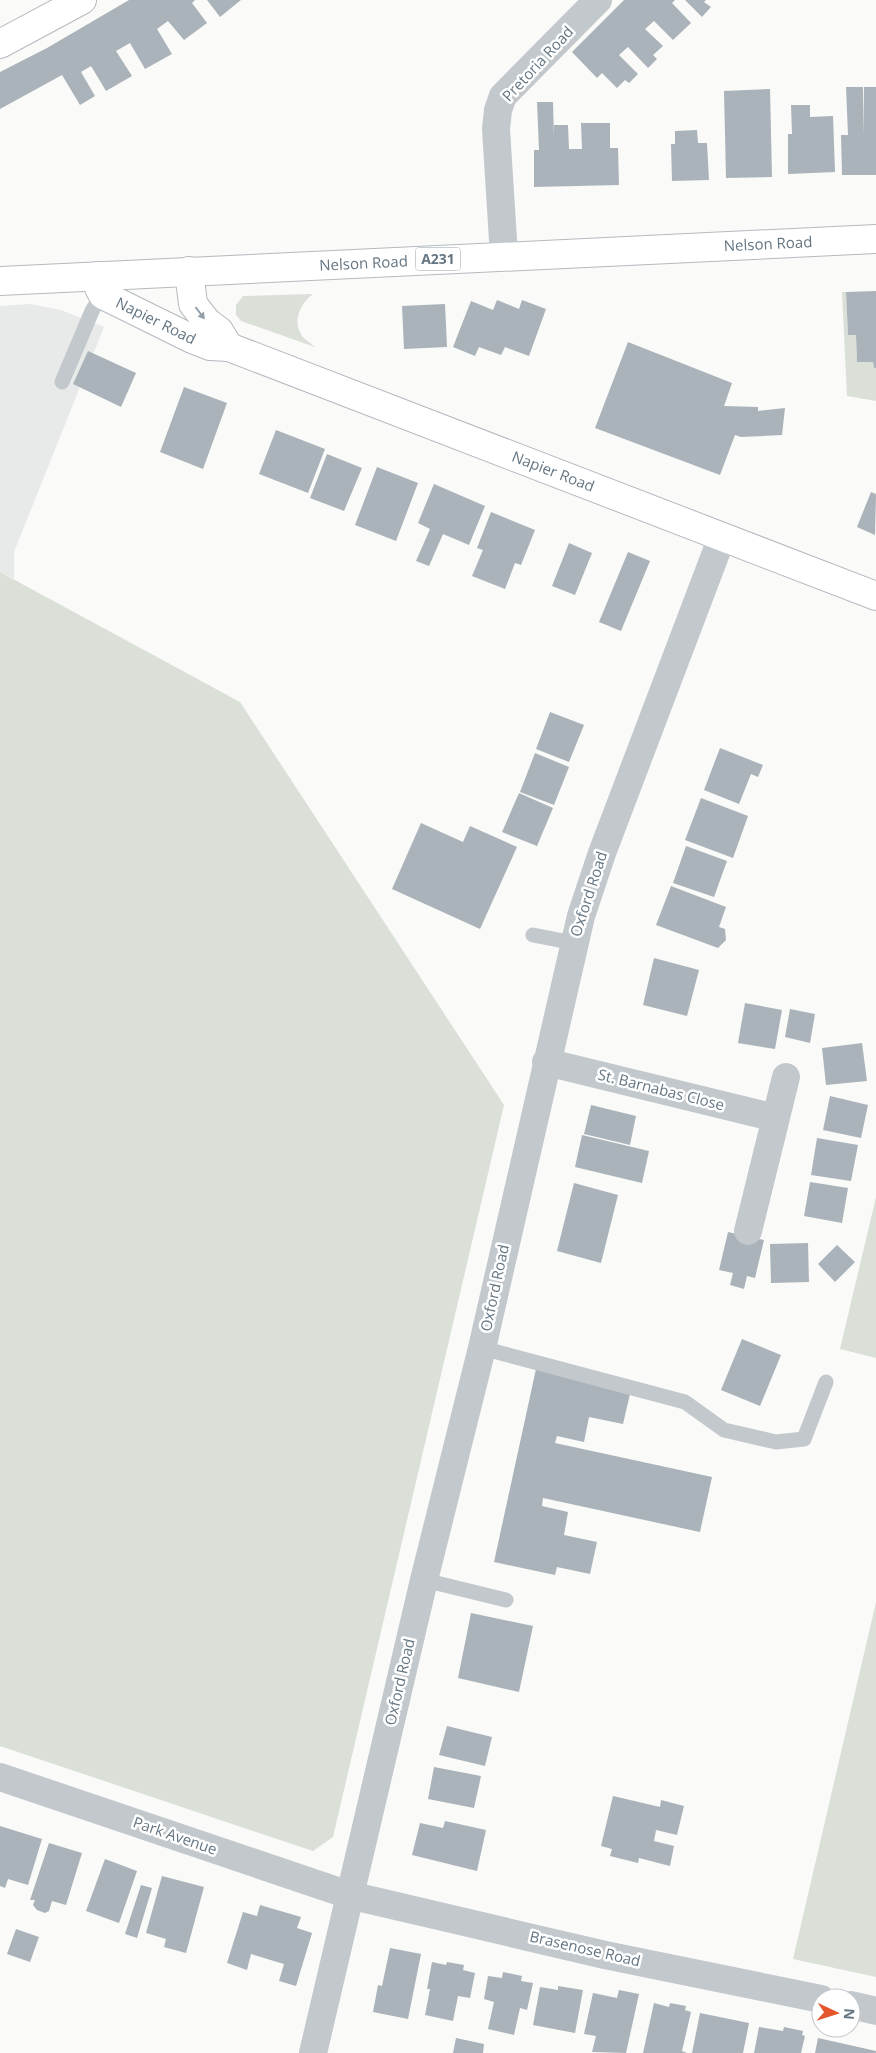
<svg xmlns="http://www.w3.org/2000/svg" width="876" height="2053" font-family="'Open Sans',sans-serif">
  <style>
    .built { fill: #e8e9e9 }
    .green { fill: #dadfd7 }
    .building { fill: #aab3b9 }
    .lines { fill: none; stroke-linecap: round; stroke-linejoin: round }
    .secondary-casing { stroke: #b3babf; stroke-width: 30 }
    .primary-casing { stroke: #b5babe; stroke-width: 30 }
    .lane { stroke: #c3c8cc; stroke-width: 15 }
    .street { stroke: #c3c8cc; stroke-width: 28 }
    .secondary { stroke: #fff; stroke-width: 28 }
    .primary { stroke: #fff; stroke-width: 28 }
    .oneway { fill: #939fa8 }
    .labels { text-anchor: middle; stroke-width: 5; stroke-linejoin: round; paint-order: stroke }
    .shield { fill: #fff; stroke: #939fa8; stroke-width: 1 }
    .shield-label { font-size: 14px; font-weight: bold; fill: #657683 }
    .street-label { font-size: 15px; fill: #657683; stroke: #fff }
  </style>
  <rect width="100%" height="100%" fill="#fafaf8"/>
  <!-- built -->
  <path class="built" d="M 30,304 L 61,310 L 104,327 L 14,552 L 14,579 L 0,572 L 0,306 Z"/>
  <!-- green -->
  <path class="green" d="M 842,292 L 846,292 L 848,335 L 856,335 L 857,362 L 873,362 L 874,368 L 876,368 L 876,401 L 847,396 Z
    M 313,294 C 300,304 292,321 302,336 C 305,340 311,343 315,347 L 241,321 L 236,315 L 236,305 L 243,296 Z
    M 0,572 L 240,702 L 504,1105 L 333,1837 L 313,1851 L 0,1746 Z
    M 876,1197 L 876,1358 L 840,1349 Z
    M 876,1602 L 876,1977 L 793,1959 Z"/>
  <!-- building -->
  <path class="building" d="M 129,0 L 195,0 L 192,3 L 207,23 L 184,40 L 168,21 L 157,29 L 172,54 L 145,69 L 130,43 L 116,51 L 132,76 L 106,91 L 91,66 L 81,72 L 95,96 L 80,105 L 62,75 L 0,109 L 0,72 L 47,48 Z
    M 207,0 L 241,0 L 220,17 Z
    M 624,0 L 675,0 L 672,3 L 691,23 L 673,40 L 654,21 L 645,29 L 663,46 L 653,55 L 657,59 L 648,68 L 628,47 L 619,55 L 638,74 L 629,83 L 625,80 L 617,88 L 602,73 L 597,78 L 572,52 Z
    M 685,0 L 706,0 L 704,2 L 711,7 L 702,17 Z
    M 846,87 L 863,87 L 864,136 L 864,87 L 876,87 L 876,175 L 842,175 L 841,135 L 848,135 Z
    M 770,89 L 772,177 L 726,178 L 724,91 Z
    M 537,102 L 553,102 L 554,138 L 554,125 L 568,125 L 569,149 L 582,149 L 581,123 L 610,123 L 610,148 L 618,148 L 619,185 L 534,187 L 534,150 L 539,150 Z
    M 791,105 L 810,105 L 810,117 L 833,116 L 835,172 L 788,174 L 788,134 L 792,134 Z
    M 697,130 L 698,143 L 707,143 L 709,180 L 672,181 L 671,144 L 675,144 L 675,131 Z
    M 876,291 L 876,368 L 874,368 L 873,362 L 857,362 L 856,335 L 848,335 L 846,292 Z
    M 497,300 L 519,309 L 522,300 L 546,309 L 529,356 L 505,347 L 501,355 L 479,347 L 475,356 L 453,347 L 471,301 L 493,310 Z
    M 445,304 L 447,347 L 404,349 L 402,306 Z
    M 628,342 L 732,383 L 724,406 L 758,407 L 758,411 L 785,408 L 782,435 L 741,437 L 735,435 L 720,475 L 595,428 Z
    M 88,351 L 136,373 L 121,407 L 73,384 Z
    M 184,387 L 227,403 L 203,469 L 160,452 Z
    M 276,430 L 325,449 L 308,493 L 259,474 Z
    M 327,454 L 362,468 L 344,511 L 310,498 Z
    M 377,467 L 418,483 L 396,541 L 355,525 Z
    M 434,484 L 485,506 L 469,545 L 443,534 L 429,566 L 416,561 L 430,529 L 418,523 Z
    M 871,492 L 876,494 L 875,535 L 857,527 Z
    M 491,512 L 535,530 L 521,565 L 515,563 L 505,589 L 472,576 L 483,550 L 477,548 Z
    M 569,543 L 592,553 L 575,595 L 552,586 Z
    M 628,552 L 650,561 L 621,631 L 599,622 Z
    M 550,712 L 584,725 L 569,762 L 536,749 Z
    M 720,748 L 763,765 L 758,777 L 751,774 L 739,804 L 704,790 Z
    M 535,753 L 569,767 L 554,805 L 520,792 Z
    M 519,793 L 553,808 L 537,846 L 502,832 Z
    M 701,798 L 748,816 L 733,858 L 685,840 Z
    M 421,823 L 463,842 L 470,826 L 517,847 L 480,929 L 392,889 Z
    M 686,846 L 727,861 L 714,897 L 673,883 Z
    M 671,886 L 726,907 L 719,927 L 725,929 L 726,940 L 718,948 L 656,925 Z
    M 654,958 L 699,970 L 687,1016 L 643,1005 Z
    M 745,1003 L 782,1010 L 775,1049 L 738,1043 Z
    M 790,1009 L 815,1014 L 810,1043 L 785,1037 Z
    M 862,1043 L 867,1081 L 826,1085 L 822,1048 Z
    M 830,1096 L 868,1105 L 861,1138 L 823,1130 Z
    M 591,1105 L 636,1116 L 630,1145 L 584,1134 Z
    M 582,1135 L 649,1151 L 642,1183 L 575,1167 Z
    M 817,1138 L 858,1145 L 851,1181 L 811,1175 Z
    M 810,1182 L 848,1188 L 842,1223 L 804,1216 Z
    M 574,1183 L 618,1195 L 601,1263 L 557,1251 Z
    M 728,1232 L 764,1240 L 755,1278 L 747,1276 L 744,1289 L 730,1285 L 733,1273 L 719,1270 Z
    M 808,1243 L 809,1282 L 771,1283 L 770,1244 Z
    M 837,1245 L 855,1262 L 835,1282 L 818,1264 Z
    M 742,1339 L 781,1355 L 760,1406 L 721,1390 Z
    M 536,1369 L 597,1382 L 596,1386 L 630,1394 L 623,1424 L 589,1417 L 584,1442 L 557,1436 L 555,1443 L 712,1477 L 700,1532 L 543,1498 L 542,1506 L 568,1512 L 564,1535 L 597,1542 L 590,1574 L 557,1567 L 555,1575 L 494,1562 Z
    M 471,1613 L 533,1626 L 519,1692 L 458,1678 Z
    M 447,1726 L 492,1737 L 485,1766 L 439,1755 Z
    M 434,1767 L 481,1776 L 474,1808 L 428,1799 Z
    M 613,1796 L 660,1807 L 661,1800 L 684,1806 L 677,1835 L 656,1830 L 654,1841 L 674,1846 L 670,1866 L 639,1858 L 638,1863 L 610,1856 L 612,1849 L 601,1846 Z
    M 445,1821 L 486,1830 L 477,1871 L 412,1855 L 420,1823 L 443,1828 Z
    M 0,1826 L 42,1839 L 28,1885 L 8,1879 L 5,1888 L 0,1886 Z
    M 49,1843 L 82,1853 L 66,1905 L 52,1901 L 49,1911 L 45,1913 L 37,1910 L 33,1905 L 35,1900 L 30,1900 Z
    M 105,1859 L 137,1871 L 119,1923 L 86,1911 Z
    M 162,1876 L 204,1887 L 186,1953 L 164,1947 L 166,1939 L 146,1933 Z
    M 141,1885 L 152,1888 L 137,1938 L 125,1934 Z
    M 260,1905 L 301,1917 L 297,1928 L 312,1933 L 296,1986 L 279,1981 L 284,1964 L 251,1954 L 247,1970 L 227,1963 L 243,1912 L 257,1916 Z
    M 16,1929 L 39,1937 L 30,1962 L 7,1954 Z
    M 390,1948 L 421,1954 L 408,2019 L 373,2012 L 378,1985 L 382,1986 Z
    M 432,1962 L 446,1965 L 447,1962 L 464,1965 L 463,1970 L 475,1973 L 470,1998 L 458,1996 L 453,2021 L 425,2015 L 430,1989 L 427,1989 Z
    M 503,1972 L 522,1976 L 521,1981 L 533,1983 L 527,2010 L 520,2008 L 514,2035 L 488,2029 L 494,2002 L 484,1999 L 488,1976 L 502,1978 Z
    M 558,1986 L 583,1990 L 575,2033 L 533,2025 L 540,1987 L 558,1990 Z
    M 619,1990 L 639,1994 L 626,2053 L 592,2052 L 596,2036 L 584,2034 L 593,1993 L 617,1998 Z
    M 654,2003 L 669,2007 L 670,2003 L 686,2006 L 685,2010 L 691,2012 L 682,2051 L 687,2053 L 643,2053 Z
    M 700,2013 L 749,2023 L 743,2053 L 692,2053 Z
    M 759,2027 L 783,2031 L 784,2027 L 803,2031 L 802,2035 L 805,2036 L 801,2053 L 754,2053 Z
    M 456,2038 L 484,2044 L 483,2053 L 453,2053 Z
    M 818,2038 L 876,2051 L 876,2053 L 815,2053 Z"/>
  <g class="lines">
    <!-- secondary casing -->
    <g class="secondary-casing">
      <g id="secondary">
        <path d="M 0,44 L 82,0"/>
        <path d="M 189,271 L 193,304 L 207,322 L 219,331 L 229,347"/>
        <path id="s1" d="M 98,276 L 99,288 L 103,295 L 192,339 L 210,346 L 229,347 L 876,596"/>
      </g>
    </g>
    <!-- primary casing -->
    <g class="primary-casing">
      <g id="primary">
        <path id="s2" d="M 0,281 L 876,239"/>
      </g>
    </g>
    <!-- lane -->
    <path class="lane" d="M 62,382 L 92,311 L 102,294
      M 533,935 L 574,943
      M 482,1348 L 685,1402 L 724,1430 L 776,1442 L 804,1439 L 826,1382
      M 424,1580 L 506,1600"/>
    <!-- street -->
    <path class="street" d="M 504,256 L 496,129 L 498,110 L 503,96 L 598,0
      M 546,1062 L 776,1118
      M 748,1231 L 786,1077
      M 0,1777 L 349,1895 L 605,1955 L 821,1999
      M 851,2005 L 876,2011
      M 313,2053 L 424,1580 L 482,1348 L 581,916 L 602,853 L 722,537"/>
    <!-- secondary -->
    <use href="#secondary" class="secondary"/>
    <!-- primary -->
    <use href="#primary" class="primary"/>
  </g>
  <!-- one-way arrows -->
  <defs><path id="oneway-solid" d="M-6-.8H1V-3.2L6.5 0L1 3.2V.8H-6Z" transform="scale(1.25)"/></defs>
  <use class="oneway" href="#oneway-solid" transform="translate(200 313) rotate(53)"/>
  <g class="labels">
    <!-- shield labels -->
    <rect class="shield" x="415.5" y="247.5" width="45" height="23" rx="4"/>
    <g class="shield-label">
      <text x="438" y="264">A231</text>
    </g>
    <!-- street labels -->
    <g class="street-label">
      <text transform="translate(538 64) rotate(-47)" y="5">Pretoria Road</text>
      <text dy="5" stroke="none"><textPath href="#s2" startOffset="769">Nelson Road</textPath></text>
      <text dy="5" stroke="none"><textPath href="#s2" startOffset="364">Nelson Road</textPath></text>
      <text dy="5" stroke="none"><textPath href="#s1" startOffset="79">Napier Road</textPath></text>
      <text dy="5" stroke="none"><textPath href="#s1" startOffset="505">Napier Road</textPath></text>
      <text transform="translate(589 894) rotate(-72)" y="5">Oxford Road</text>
      <text transform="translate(661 1090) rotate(14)" y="5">St. Barnabas Close</text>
      <text transform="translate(495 1288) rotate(-78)" y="5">Oxford Road</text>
      <text transform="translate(400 1682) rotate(-77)" y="5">Oxford Road</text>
      <text transform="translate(175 1836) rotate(19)" y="5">Park Avenue</text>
      <text transform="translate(585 1949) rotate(13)" y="5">Brasenose Road</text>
    </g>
  </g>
  <!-- north arrow -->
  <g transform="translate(836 2013) rotate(94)"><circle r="24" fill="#ffffff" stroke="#c1c8cd"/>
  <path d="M0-4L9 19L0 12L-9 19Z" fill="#e4572e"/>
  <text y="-8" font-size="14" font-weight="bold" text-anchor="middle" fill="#657683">N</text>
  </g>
</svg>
